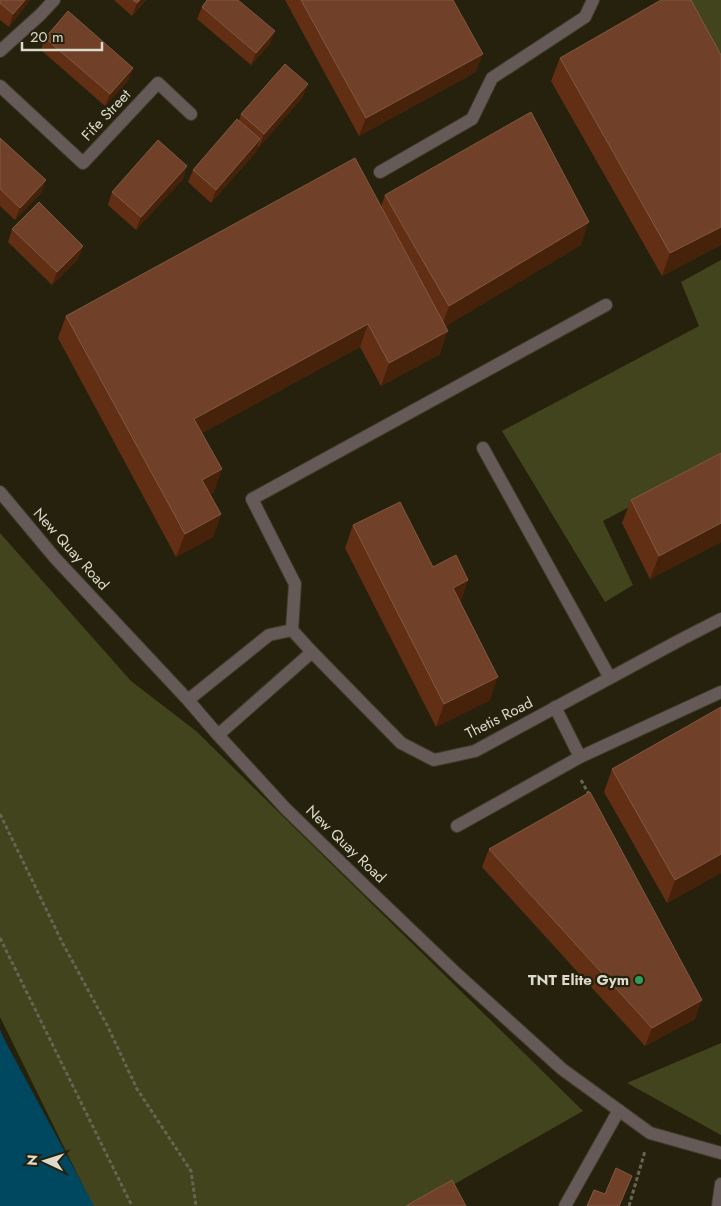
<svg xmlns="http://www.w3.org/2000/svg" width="721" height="1206" font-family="Jost,sans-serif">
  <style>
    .green { fill: #41441d }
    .water { fill: #00485f }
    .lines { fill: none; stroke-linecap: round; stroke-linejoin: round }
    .minor-casing { stroke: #3f3b28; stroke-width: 14 }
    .path { stroke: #676452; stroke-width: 3; stroke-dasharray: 4 2.5; stroke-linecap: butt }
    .minor { stroke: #655a57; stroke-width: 12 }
    .wall { fill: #632f14 }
    .shaded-wall { fill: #452209 }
    .building { fill: #704128; stroke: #815942 }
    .leisure-dot { fill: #2e9e5b; stroke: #25210d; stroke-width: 2 }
    .labels { text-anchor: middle; stroke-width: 4.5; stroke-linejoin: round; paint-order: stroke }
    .street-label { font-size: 15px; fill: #dcdacd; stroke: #25210d }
    .poi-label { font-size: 15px; font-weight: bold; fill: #dcdacd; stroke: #25210d; text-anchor: end }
  </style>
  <rect width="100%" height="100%" fill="#25210d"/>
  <!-- green -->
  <path class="green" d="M 686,0 L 721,0 L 721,67 Z
    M 721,260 L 721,458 L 603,521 L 633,585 L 605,602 L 502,431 L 699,326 L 681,282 Z
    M 0,533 L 131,681 L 196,731 L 583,1111 L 416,1206 L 93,1206 L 0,1017 Z
    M 721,1043 L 721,1135 L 627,1083 Z"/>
  <!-- water -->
  <path class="water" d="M 0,1029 L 4,1039 L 94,1206 L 0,1206 Z"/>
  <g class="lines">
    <!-- minor casing -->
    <g class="minor-casing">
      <path id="minor" d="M 0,51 L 40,15 L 54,0
        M 0,86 L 83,163 L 158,83 L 191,114
        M 380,172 L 472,119 L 492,78 L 585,17 L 593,0
        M 483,448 L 610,678
        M 0,492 L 55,558 L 188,700 L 218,735 L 285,808 L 368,889 L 458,975 L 562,1069 L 650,1133 L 721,1153
        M 292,630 L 295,584 L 252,499 L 606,305
        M 188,700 L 269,635 L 292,630 L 312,652 L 401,743 L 434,760 L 475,751 L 682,639 L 721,619
        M 218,735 L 312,652
        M 580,757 L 721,692
        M 457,826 L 580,757 L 555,707
        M 565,1206 L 619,1110
        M 718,1206 L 721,1184"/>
    </g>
    <!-- path -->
    <path class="path" d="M 581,780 L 590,796
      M 0,814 L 62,942 L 107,1025 L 137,1089 L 191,1171 L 196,1206
      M 0,938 L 132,1206
      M 629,1206 L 645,1151"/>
    <!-- minor -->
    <use href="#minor" class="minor"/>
  </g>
  <!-- wall -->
  <path class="wall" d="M 0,0 L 30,0 L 9,27 L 0,20 Z
    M 114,0 L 146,0 L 132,16 Z
    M 285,0 L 453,0 L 476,72 L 359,136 Z
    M 202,7 L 270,44 L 251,65 L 197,19 Z
    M 45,38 L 133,68 L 128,81 L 105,106 L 41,50 Z
    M 721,55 L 721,245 L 662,276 L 551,81 L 560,58 Z
    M 303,97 L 259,147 L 258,146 L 256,152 L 211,203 L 188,182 L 193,170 L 239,120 L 241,114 Z
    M 0,138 L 46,180 L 41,193 L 15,220 L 0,206 Z
    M 187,166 L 183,179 L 136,230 L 108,205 L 112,192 Z
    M 385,195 L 581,245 L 446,326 L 440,354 L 381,386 L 360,347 L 202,433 L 214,492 L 210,494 L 221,514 L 213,537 L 176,557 L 58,338 L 66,316 L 381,207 Z
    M 12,229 L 83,246 L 78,259 L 52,285 L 8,242 Z
    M 721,453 L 721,542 L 650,579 L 622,523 L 631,500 Z
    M 353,525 L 433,567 L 468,580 L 460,603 L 490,700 L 436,727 L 345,548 Z
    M 721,707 L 721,873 L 667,903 L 604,792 L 612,769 Z
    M 489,849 L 695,1019 L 645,1046 L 482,867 Z"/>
  <!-- shaded-wall -->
  <path class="shaded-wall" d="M 25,0 L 30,0 L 9,27 L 13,14 Z
    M 140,0 L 146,0 L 132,16 L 137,3 Z
    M 275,31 L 270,44 L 251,65 L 256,53 Z
    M 483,54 L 476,72 L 359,136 L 366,118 Z
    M 133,68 L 128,81 L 105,106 L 110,94 Z
    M 308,84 L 303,97 L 259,147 L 264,134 Z
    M 260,139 L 256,152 L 211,203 L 216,190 Z
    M 187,166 L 183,179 L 136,230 L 141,217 Z
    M 46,180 L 41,193 L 15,220 L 20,208 Z
    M 589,222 L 581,245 L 441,329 L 449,306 Z
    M 721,227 L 721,245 L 662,276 L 670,253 Z
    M 83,246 L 78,259 L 52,285 L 57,272 Z
    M 368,324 L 360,347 L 186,442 L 194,419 Z
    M 448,331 L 440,354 L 381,386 L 389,363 Z
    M 222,469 L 214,492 L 194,503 L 202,480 Z
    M 221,514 L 213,537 L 176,557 L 185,534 Z
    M 721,523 L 721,542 L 650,579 L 659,556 Z
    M 468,580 L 460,603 L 453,588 Z
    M 498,677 L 490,700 L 436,727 L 444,704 Z
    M 721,854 L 721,873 L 667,903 L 675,880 Z
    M 702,1000 L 695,1019 L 645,1046 L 652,1028 Z
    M 632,1176 L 620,1206 L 619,1206 Z"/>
  <!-- building -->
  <path class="building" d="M 0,0 L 25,0 L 13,14 L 0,3 Z
    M 133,0 L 140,0 L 137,3 Z
    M 207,0 L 238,0 L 275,31 L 256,53 L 202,7 Z
    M 301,0 L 453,0 L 483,54 L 366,118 Z
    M 661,0 L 691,0 L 721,55 L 721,227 L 670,253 L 560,58 Z
    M 68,11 L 133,68 L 110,94 L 45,38 Z
    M 285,64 L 308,84 L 264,134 L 241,114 Z
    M 531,112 L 589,222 L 449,306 L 385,195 Z
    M 237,119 L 260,139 L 216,190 L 193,170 Z
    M 0,138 L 46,180 L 20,208 L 0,189 Z
    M 158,140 L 187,166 L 141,217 L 112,192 Z
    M 355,158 L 448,331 L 389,363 L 368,324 L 194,419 L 222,469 L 202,480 L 221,514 L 185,534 L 66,316 Z
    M 39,202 L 83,246 L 57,272 L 12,229 Z
    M 721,453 L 721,523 L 659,556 L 631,500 Z
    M 400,502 L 433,567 L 456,555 L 468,580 L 453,588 L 498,677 L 444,704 L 353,525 Z
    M 721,707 L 721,854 L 675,880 L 612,769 Z
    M 590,792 L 702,1000 L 652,1028 L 489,849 Z
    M 616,1168 L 632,1176 L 619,1206 L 587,1206 L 594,1190 L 605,1194 Z
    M 452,1180 L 466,1206 L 406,1206 Z"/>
  <!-- markers -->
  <circle class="leisure-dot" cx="639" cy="980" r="5"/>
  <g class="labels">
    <!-- street labels -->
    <g class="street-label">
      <text transform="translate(106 115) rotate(-47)" y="5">Fife Street</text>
      <text transform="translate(71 549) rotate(48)" y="5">New Quay Road</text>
      <text transform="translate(499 718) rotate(-27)" y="5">Thetis Road</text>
      <text transform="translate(346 844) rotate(44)" y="5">New Quay Road</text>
    </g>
    <!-- poi labels -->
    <g class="poi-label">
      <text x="629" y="985">TNT Elite Gym</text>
    </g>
  </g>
  <!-- north arrow -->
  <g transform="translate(45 1161) rotate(274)" stroke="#25210d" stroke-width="4" paint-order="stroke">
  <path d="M0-4L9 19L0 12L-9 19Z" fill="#dcdacd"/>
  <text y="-8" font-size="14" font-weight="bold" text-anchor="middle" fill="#dcdacd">N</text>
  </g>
  <!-- scale -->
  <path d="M22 42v8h80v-8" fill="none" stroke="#dcdacd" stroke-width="2.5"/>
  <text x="30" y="42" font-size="15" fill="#dcdacd" stroke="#25210d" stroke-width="4" paint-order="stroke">20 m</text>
</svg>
